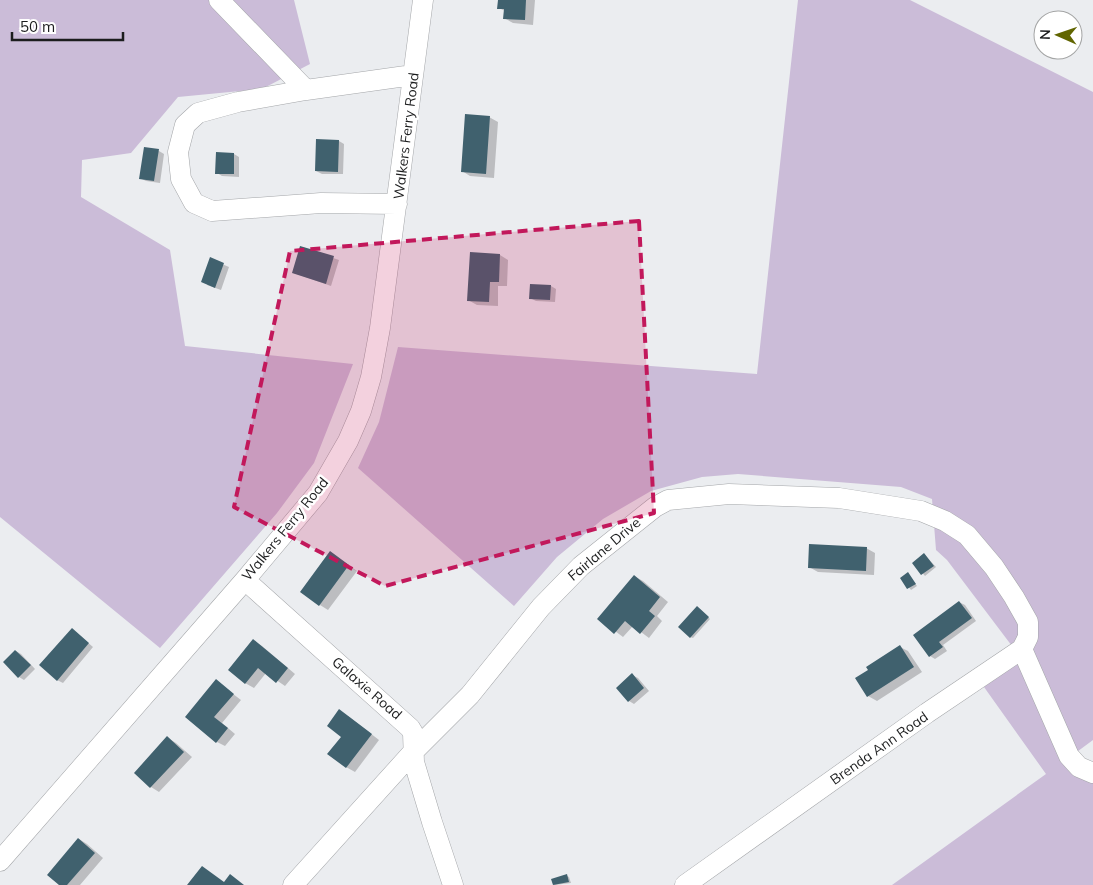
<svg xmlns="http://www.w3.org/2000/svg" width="1093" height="885" font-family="Mulish,sans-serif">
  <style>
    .green { fill: #cbbcd8 }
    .shadow { fill: #0003 }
    .building { fill: #40616e }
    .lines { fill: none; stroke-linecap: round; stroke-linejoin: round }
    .minor-casing { stroke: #a4a6a9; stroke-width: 21 }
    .minor { stroke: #fff; stroke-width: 20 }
    .marked { fill: #c2185b; fill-opacity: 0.2; stroke: #c2185b; stroke-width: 4; stroke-dasharray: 10 6; stroke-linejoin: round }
    .labels { text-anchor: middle; stroke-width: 5; stroke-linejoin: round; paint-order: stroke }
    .street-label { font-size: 14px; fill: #1c1d1e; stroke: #fff }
  </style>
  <rect width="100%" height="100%" fill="#ebedf0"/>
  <!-- green -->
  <path class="green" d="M 0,0 L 294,0 L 310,64 L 262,89 L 178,97 L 131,153 L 82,160 L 81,197 L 170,250 L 185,346 L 353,364 L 314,463 L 277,513 L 160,648 L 0,517 Z
    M 798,0 L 910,0 L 1093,92 L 1093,740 L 1070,757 L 1093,770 L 1093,885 L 892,885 L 1046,774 L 984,687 L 1021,658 L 947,560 L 936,550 L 932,499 L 901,487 L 738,474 L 702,477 L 651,491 L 603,519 L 557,557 L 514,606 L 358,468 L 379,422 L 398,347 L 757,374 Z"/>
  <!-- shadow -->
  <path class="shadow" d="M 499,0 L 535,0 L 533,25 L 513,23 L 504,18 L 505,11 L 499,8 Z
    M 489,117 L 498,122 L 494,178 L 470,176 L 462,171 Z
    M 339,141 L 344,144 L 343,174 L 322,174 L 316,171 Z
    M 145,149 L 159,151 L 164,154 L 160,183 L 146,181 L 140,178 Z
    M 234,154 L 239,157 L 239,177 L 222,176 L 217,173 Z
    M 301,247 L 339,260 L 331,286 L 294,273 Z
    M 471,253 L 500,255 L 508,260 L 507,286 L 498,286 L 498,306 L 477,305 L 468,300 Z
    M 210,259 L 229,267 L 221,290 L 207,285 Z
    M 551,286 L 556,289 L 555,302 L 536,301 L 530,298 Z
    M 866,548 L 875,553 L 874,575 L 818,572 L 809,567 Z
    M 330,552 L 357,571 L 328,610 L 320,605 Z
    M 925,555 L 936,567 L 925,576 L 914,563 Z
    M 908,574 L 917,586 L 911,590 L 902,578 Z
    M 634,576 L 643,581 L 668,602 L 657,616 L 662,621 L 649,638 L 633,626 L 623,637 L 599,619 Z
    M 959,602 L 965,605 L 976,621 L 943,645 L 947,651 L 935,659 L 930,656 Z
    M 700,609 L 710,619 L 693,638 L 690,637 Z
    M 72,629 L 93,647 L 63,683 L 57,680 Z
    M 254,641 L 262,646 L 295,674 L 285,686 L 266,673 L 254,688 L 245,683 Z
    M 900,647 L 908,651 L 922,672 L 877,701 L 868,696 L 857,679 Z
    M 16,651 L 21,654 L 35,669 L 24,680 L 19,677 Z
    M 632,675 L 638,678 L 649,691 L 634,704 L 629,701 Z
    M 216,681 L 241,700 L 222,723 L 235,734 L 225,746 L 217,742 L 187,717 Z
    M 348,716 L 379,740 L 355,772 L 346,767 L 342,736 Z
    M 168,738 L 176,743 L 192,757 L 159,792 L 151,787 L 135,773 Z
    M 79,839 L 87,844 L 103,858 L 80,885 L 60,885 Z
    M 567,876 L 569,877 L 571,883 L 554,885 L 553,880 Z"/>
  <!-- building -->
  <path class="building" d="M 498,0 L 526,0 L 525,20 L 503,19 L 504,9 L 497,9 Z
    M 465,114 L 490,116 L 486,174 L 461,172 Z
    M 316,139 L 339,140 L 338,172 L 315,171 Z
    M 144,147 L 159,149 L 154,181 L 139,179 Z
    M 216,152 L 234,153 L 234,174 L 215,174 Z
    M 300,246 L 334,256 L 326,284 L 292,273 Z
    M 470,252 L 500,254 L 499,282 L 490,282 L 489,302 L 467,301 Z
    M 210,257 L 224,263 L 215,288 L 201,282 Z
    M 530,284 L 551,285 L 550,300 L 529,299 Z
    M 809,544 L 867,547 L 866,571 L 808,568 Z
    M 330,551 L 349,565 L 319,606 L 300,592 Z
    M 924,553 L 934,566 L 921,575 L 912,563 Z
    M 908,572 L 916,584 L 907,589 L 900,578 Z
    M 634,575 L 660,597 L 649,611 L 655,616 L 640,634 L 625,621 L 614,634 L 597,619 Z
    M 959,601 L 972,618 L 939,642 L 943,647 L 929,657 L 913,635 Z
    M 697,606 L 709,617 L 690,638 L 678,627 Z
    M 72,628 L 89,643 L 57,681 L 39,665 Z
    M 253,639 L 288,668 L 276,683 L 258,668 L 245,684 L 228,670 Z
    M 900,645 L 914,667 L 867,697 L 855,678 L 868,670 L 866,667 Z
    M 15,650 L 31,665 L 18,678 L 3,662 Z
    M 632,673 L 644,688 L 628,702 L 616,688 Z
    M 216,679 L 234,694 L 214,717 L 228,728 L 216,743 L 185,717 Z
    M 339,709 L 372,734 L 346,768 L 327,754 L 341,737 L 327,726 Z
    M 167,736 L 184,752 L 150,788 L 134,773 Z
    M 78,838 L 95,853 L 67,885 L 59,885 L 47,875 Z
    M 202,866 L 224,882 L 230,874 L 244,885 L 187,885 Z
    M 567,874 L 569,882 L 553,885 L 551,879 Z"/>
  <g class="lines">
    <!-- minor casing -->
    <g class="minor-casing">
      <path id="minor" d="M 219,0 L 306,90
        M 397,204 L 321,203 L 212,211 L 194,203 L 181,179 L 178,152 L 185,125 L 198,113 L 238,102 L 306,90 L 413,75
        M 245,580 L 410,728 L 413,733 L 414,762 L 432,822 L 453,885
        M 1022,649 L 1069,756 L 1079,767 L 1093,773
        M 0,861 L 245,580 L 318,493 L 348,441 L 361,411 L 371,377 L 380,328 L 423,0
        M 293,885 L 413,752 L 470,695 L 541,607 L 581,566 L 655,507 L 668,500 L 729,494 L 839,498 L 921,511 L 945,521 L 967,535 L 994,567 L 1014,597 L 1028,622 L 1028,637 L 1022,649 L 927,713 L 685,885"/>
    </g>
    <!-- minor -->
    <use href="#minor" class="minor"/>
  </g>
  <!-- marked area -->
  <path class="marked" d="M 639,221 L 654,513 L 385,586 L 234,507 L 290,251 Z"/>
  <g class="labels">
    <!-- street labels -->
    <g class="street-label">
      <text transform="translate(406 136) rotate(-83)" y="5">Walkers Ferry Road</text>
      <text transform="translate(285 529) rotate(-51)" y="5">Walkers Ferry Road</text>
      <text transform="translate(604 549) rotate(-40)" y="5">Fairlane Drive</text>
      <text transform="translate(367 688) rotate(41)" y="5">Galaxie Road</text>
      <text transform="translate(879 748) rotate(-35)" y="5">Brenda Ann Road</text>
    </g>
  </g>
  <!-- north arrow -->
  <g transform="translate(1058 35) rotate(272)"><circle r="24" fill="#ffffff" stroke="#a4a5a5"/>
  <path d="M0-4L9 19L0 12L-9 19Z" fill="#616500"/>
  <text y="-8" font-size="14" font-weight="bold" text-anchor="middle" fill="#1c1d1e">N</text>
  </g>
  <!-- scale -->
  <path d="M12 32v8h111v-8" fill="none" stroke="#1c1d1e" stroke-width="2.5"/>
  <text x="20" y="32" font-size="15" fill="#1c1d1e" stroke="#ffffff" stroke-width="4" paint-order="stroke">50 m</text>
</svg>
